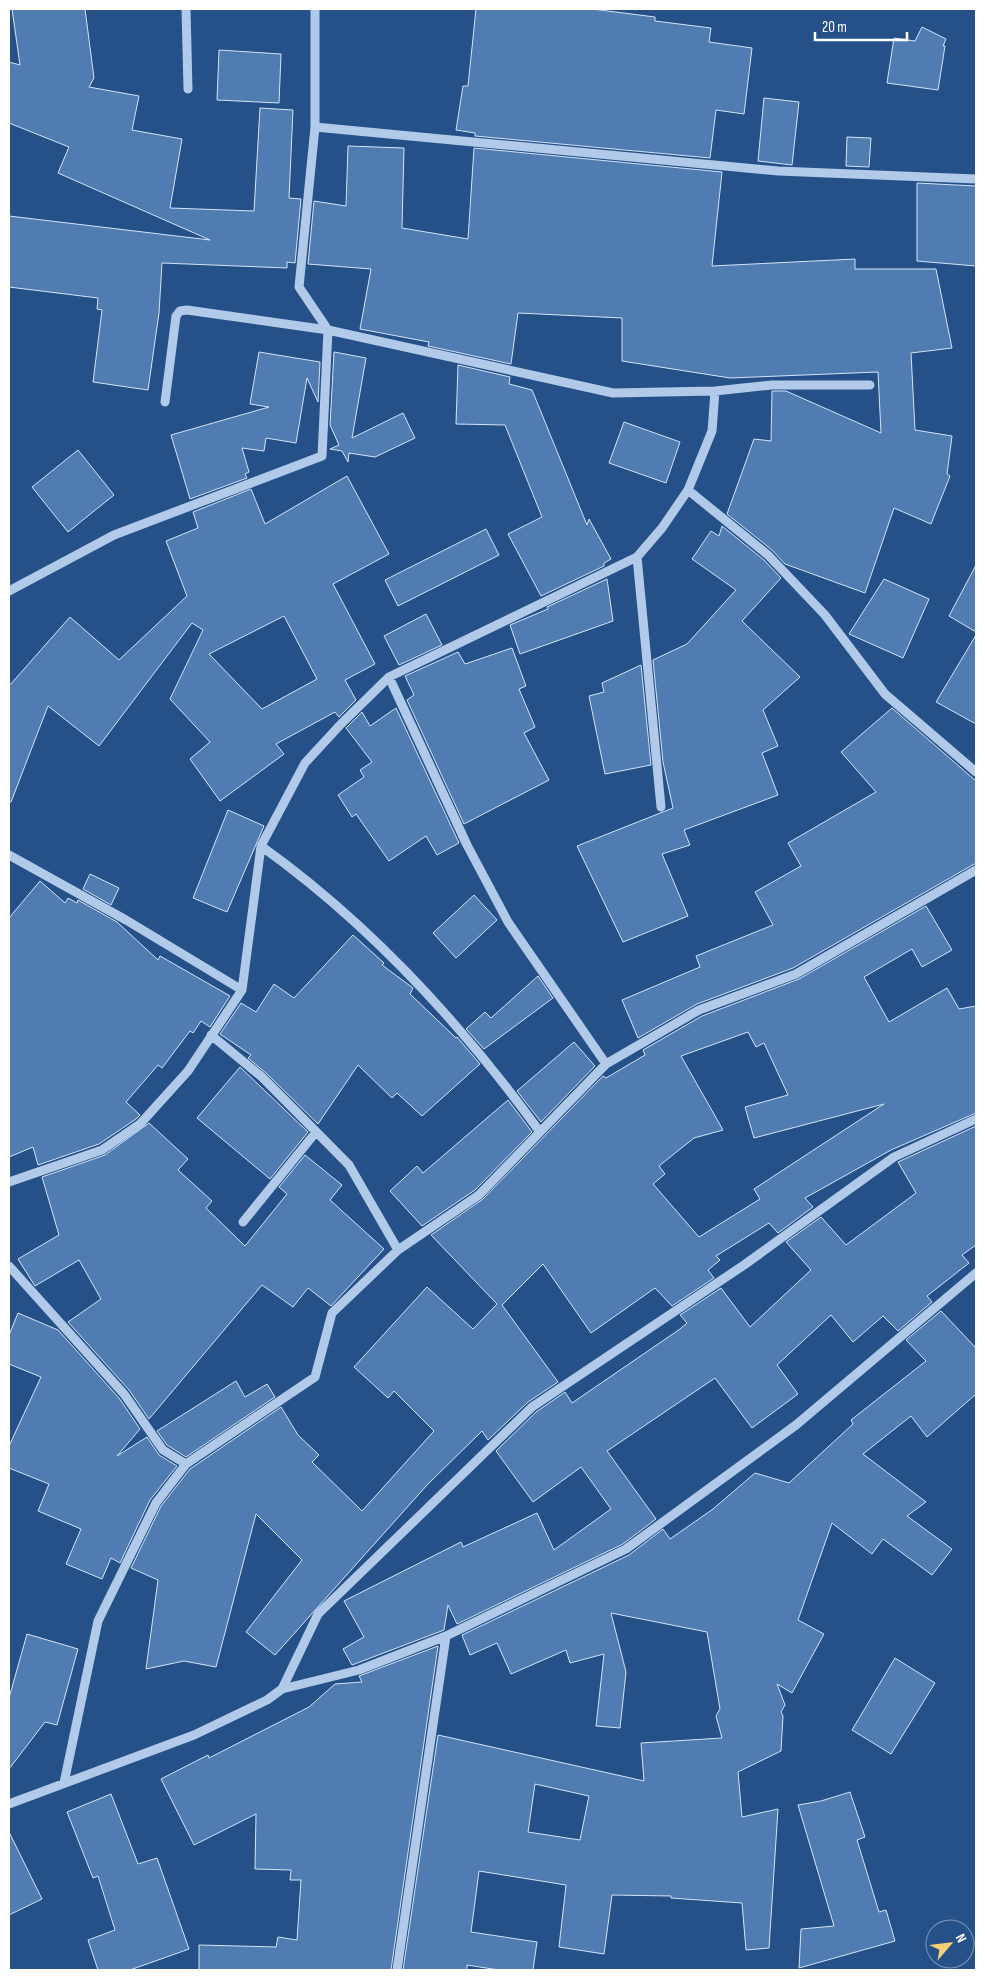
<svg xmlns="http://www.w3.org/2000/svg" width="985" height="1979" font-family="'Sofia Sans Condensed',sans-serif">
  <style>
    .building { fill: #517cb2; stroke: #d5e4f7; fill-rule: evenodd }
    .lines { fill: none; stroke-linecap: round; stroke-linejoin: round }
    .minor { stroke: #b1cae9; stroke-width: 9 }
  </style>
  <rect width="100%" height="100%" fill="#255088"/>
  <!-- building -->
  <path class="building" d="M 12,9 L 85,9 L 94,78 L 89,87 L 139,96 L 132,130 L 182,139 L 170,208 L 254,211 L 260,108 L 293,110 L 289,198 L 301,199 L 295,263 L 287,262 L 287,268 L 162,263 L 159,313 L 148,390 L 93,382 L 102,310 L 97,309 L 98,298 L 9,287 L 9,216 L 210,240 L 58,173 L 69,147 L 9,123 L 9,62 L 20,65 Z
    M 476,9 L 592,9 L 655,17 L 655,21 L 711,28 L 709,42 L 752,48 L 744,114 L 716,110 L 710,158 L 475,136 L 475,133 L 456,130 L 463,86 L 468,86 Z
    M 922,27 L 946,39 L 943,46 L 945,46 L 938,90 L 887,83 L 894,38 L 915,41 Z
    M 219,50 L 281,54 L 279,103 L 217,100 Z
    M 764,98 L 799,102 L 792,165 L 758,161 Z
    M 847,137 L 871,138 L 869,167 L 846,166 Z
    M 348,146 L 404,148 L 402,228 L 468,239 L 474,148 L 722,172 L 712,266 L 855,259 L 855,269 L 936,269 L 952,348 L 911,353 L 915,430 L 952,436 L 947,474 L 950,476 L 931,524 L 894,508 L 865,593 L 785,564 L 772,550 L 727,514 L 754,439 L 771,441 L 772,391 L 786,391 L 881,433 L 878,372 L 730,378 L 622,361 L 622,318 L 518,313 L 511,364 L 428,346 L 429,342 L 360,329 L 371,269 L 308,264 L 314,201 L 346,206 Z
    M 917,183 L 976,186 L 976,266 L 917,261 Z
    M 259,352 L 320,362 L 318,402 L 307,378 L 296,443 L 266,438 L 264,451 L 242,448 L 249,472 L 245,474 L 247,478 L 190,499 L 171,435 L 269,407 L 250,404 Z
    M 334,352 L 366,358 L 352,438 L 403,413 L 415,438 L 375,457 L 349,453 L 348,462 L 342,451 L 330,449 L 339,445 L 330,425 Z
    M 458,365 L 510,377 L 509,384 L 532,390 L 587,525 L 589,519 L 611,559 L 604,563 L 604,566 L 541,596 L 508,534 L 542,517 L 505,425 L 456,424 Z
    M 624,422 L 680,442 L 666,483 L 609,463 Z
    M 78,450 L 114,495 L 68,532 L 32,487 Z
    M 347,476 L 389,554 L 333,584 L 375,664 L 345,680 L 356,700 L 339,717 L 335,712 L 276,744 L 284,754 L 220,801 L 190,759 L 210,742 L 170,699 L 203,630 L 192,623 L 99,746 L 48,706 L 11,802 L 9,802 L 9,686 L 70,617 L 119,660 L 187,596 L 166,541 L 198,528 L 193,512 L 251,489 L 265,524 ZM 284,616 L 317,679 L 262,709 L 209,654 Z
    M 722,526 L 764,560 L 781,578 L 742,621 L 800,677 L 763,710 L 778,746 L 762,753 L 778,795 L 684,830 L 690,845 L 662,854 L 688,916 L 623,942 L 577,846 L 673,808 L 663,762 L 653,660 L 687,644 L 736,590 L 692,559 L 711,531 L 719,536 Z
    M 486,529 L 499,555 L 398,606 L 385,580 Z
    M 976,565 L 976,632 L 949,616 Z
    M 607,579 L 613,621 L 520,654 L 510,625 L 548,609 L 547,607 Z
    M 884,579 L 929,599 L 903,658 L 849,634 Z
    M 426,614 L 442,645 L 399,665 L 384,636 Z
    M 976,635 L 976,724 L 936,702 Z
    M 512,648 L 526,686 L 519,689 L 535,727 L 524,733 L 549,780 L 464,824 L 407,700 L 414,695 L 405,676 L 458,652 L 465,664 Z
    M 641,665 L 651,765 L 605,774 L 589,696 L 604,692 L 602,683 Z
    M 396,708 L 459,843 L 437,855 L 426,836 L 389,861 L 356,814 L 352,817 L 338,795 L 364,777 L 360,770 L 372,762 L 346,728 L 362,712 L 370,726 Z
    M 892,708 L 976,781 L 976,863 L 793,968 L 697,1004 L 638,1038 L 622,1000 L 700,967 L 696,956 L 773,925 L 755,892 L 801,866 L 788,843 L 876,792 L 841,752 Z
    M 228,810 L 264,826 L 227,912 L 193,898 Z
    M 90,874 L 119,888 L 111,905 L 83,889 Z
    M 40,881 L 65,903 L 68,898 L 77,903 L 78,900 L 117,922 L 158,960 L 160,956 L 230,996 L 210,1027 L 201,1021 L 193,1033 L 190,1031 L 162,1068 L 158,1065 L 126,1102 L 140,1115 L 136,1119 L 99,1144 L 38,1165 L 33,1147 L 9,1157 L 9,918 Z
    M 474,895 L 497,920 L 456,958 L 433,933 Z
    M 926,906 L 952,950 L 922,967 L 912,949 L 864,977 L 889,1022 L 947,988 L 959,1009 L 976,1006 L 976,1113 L 891,1150 L 805,1198 L 813,1207 L 778,1233 L 769,1223 L 716,1256 L 720,1260 L 708,1270 L 714,1278 L 672,1306 L 655,1288 L 591,1333 L 543,1264 L 502,1305 L 558,1382 L 528,1402 L 488,1440 L 482,1431 L 428,1484 L 275,1655 L 246,1632 L 302,1560 L 256,1514 L 216,1667 L 184,1661 L 146,1669 L 158,1580 L 131,1568 L 161,1506 L 190,1469 L 281,1407 L 298,1435 L 319,1455 L 312,1462 L 362,1511 L 434,1431 L 394,1391 L 388,1398 L 354,1367 L 427,1287 L 473,1329 L 497,1304 L 431,1235 L 483,1199 L 603,1076 L 606,1078 L 645,1055 L 643,1050 L 702,1016 L 799,979 ZM 748,1032 L 756,1047 L 764,1043 L 788,1095 L 745,1107 L 754,1138 L 884,1104 L 754,1189 L 760,1199 L 699,1237 L 653,1184 L 665,1174 L 659,1166 L 694,1138 L 723,1130 L 681,1056 Z
    M 353,935 L 384,963 L 382,965 L 413,988 L 410,994 L 456,1038 L 457,1037 L 480,1064 L 422,1116 L 397,1093 L 392,1098 L 358,1065 L 318,1124 L 266,1073 L 248,1058 L 251,1055 L 220,1034 L 241,1003 L 256,1012 L 274,984 L 294,998 Z
    M 538,976 L 553,998 L 484,1049 L 466,1029 L 485,1012 L 491,1018 Z
    M 574,1042 L 595,1066 L 541,1122 L 517,1091 Z
    M 240,1067 L 308,1132 L 270,1179 L 197,1118 Z
    M 508,1100 L 532,1132 L 475,1190 L 422,1226 L 390,1191 L 417,1166 L 423,1173 Z
    M 149,1123 L 188,1159 L 178,1170 L 212,1201 L 206,1208 L 245,1246 L 287,1194 L 279,1187 L 305,1155 L 342,1185 L 330,1200 L 384,1249 L 331,1306 L 308,1288 L 293,1307 L 262,1285 L 149,1419 L 129,1390 L 68,1322 L 101,1299 L 79,1260 L 35,1286 L 18,1259 L 59,1235 L 42,1177 L 105,1155 Z
    M 976,1126 L 976,1245 L 962,1255 L 969,1263 L 927,1296 L 932,1302 L 898,1331 L 883,1316 L 853,1342 L 831,1315 L 777,1365 L 798,1394 L 752,1428 L 715,1378 L 607,1451 L 656,1519 L 623,1544 L 457,1624 L 448,1605 L 444,1630 L 352,1665 L 343,1649 L 364,1637 L 344,1601 L 461,1542 L 463,1547 L 537,1513 L 554,1550 L 611,1509 L 581,1467 L 533,1502 L 496,1451 L 536,1412 L 565,1392 L 572,1403 L 680,1329 L 687,1323 L 680,1315 L 721,1288 L 750,1327 L 811,1270 L 786,1242 L 821,1217 L 846,1245 L 916,1193 L 898,1162 Z
    M 941,1311 L 976,1348 L 976,1394 L 927,1437 L 911,1416 L 863,1454 L 926,1502 L 907,1516 L 952,1549 L 932,1575 L 883,1539 L 872,1554 L 832,1523 L 798,1620 L 824,1634 L 792,1693 L 777,1684 L 785,1705 L 781,1712 L 783,1716 L 781,1751 L 738,1772 L 742,1817 L 778,1809 L 769,1948 L 746,1950 L 742,1903 L 671,1898 L 671,1896 L 612,1895 L 604,1954 L 559,1947 L 566,1885 L 479,1871 L 471,1932 L 537,1942 L 533,1970 L 499,1970 L 467,1965 L 467,1970 L 403,1970 L 438,1735 L 644,1781 L 641,1743 L 722,1738 L 716,1716 L 720,1709 L 707,1632 L 611,1613 L 626,1672 L 620,1728 L 596,1726 L 604,1654 L 570,1663 L 566,1650 L 511,1674 L 497,1643 L 470,1655 L 462,1635 L 629,1555 L 663,1529 L 670,1539 L 713,1509 L 755,1473 L 789,1483 L 853,1424 L 851,1420 L 926,1361 L 906,1340 ZM 535,1784 L 589,1796 L 580,1840 L 528,1832 Z
    M 18,1313 L 58,1330 L 119,1398 L 140,1429 L 117,1456 L 147,1437 L 159,1455 L 177,1466 L 150,1500 L 120,1563 L 111,1558 L 102,1579 L 66,1564 L 81,1529 L 38,1511 L 49,1484 L 9,1468 L 9,1446 L 41,1377 L 9,1364 L 9,1335 Z
    M 236,1381 L 245,1397 L 267,1384 L 275,1397 L 186,1457 L 167,1445 L 157,1431 Z
    M 27,1634 L 78,1649 L 57,1725 L 45,1722 L 9,1769 L 9,1698 Z
    M 438,1646 L 391,1970 L 199,1970 L 199,1945 L 276,1947 L 278,1937 L 297,1940 L 301,1880 L 290,1880 L 291,1870 L 255,1869 L 256,1814 L 194,1845 L 161,1779 L 208,1755 L 209,1758 L 309,1707 L 335,1684 L 362,1682 L 359,1676 Z
    M 895,1658 L 935,1683 L 891,1754 L 852,1730 Z
    M 850,1792 L 865,1837 L 857,1840 L 879,1912 L 886,1910 L 895,1941 L 799,1968 L 801,1929 L 834,1926 L 798,1805 L 821,1801 Z
    M 111,1794 L 138,1864 L 157,1858 L 189,1949 L 130,1970 L 98,1970 L 88,1940 L 115,1930 L 98,1876 L 93,1878 L 67,1812 Z
    M 9,1832 L 42,1899 L 9,1915 Z"/>
  <g class="lines">
    <!-- minor -->
    <path class="minor" d="M 186,9 L 188,89
      M 315,127 L 778,171 L 976,179
      M 165,402 L 176,316 L 180,311 L 187,310 L 328,330 L 613,393 L 715,391 L 772,385 L 870,385
      M 688,490 L 768,555 L 825,615 L 885,694 L 976,772
      M 637,557 L 661,807
      M 9,591 L 114,535 L 322,456 L 328,330 L 299,287 L 315,127 L 315,9
      M 389,677 L 467,845 L 508,922 L 606,1064
      M 261,846 C 370,924 461,1023 540,1132
      M 9,855 L 126,920 L 242,990
      M 211,1035 L 262,1077 L 349,1165 L 398,1250
      M 9,1182 L 102,1150 L 140,1124 L 188,1071 L 242,990 L 261,846 L 305,763 L 341,724 L 389,677 L 637,557 L 662,528 L 688,490 L 712,431 L 715,391
      M 243,1222 L 316,1132
      M 9,1266 L 124,1394 L 163,1450 L 186,1464
      M 282,1689 L 318,1614 L 532,1407 L 744,1265 L 894,1157 L 976,1119
      M 64,1783 L 98,1621 L 156,1503 L 186,1464 L 315,1377 L 332,1313 L 398,1250 L 479,1195 L 606,1064 L 699,1010 L 796,974 L 976,870
      M 9,1804 L 194,1735 L 267,1700 L 282,1689 L 359,1670 L 446,1636 L 626,1549 L 796,1425 L 976,1273
      M 397,1970 L 446,1636"/>
  </g>
  <!-- border -->
  <rect width="985" height="1979" fill="none" stroke="#ffffff" stroke-width="20"/>
  <!-- north arrow -->
  <g transform="translate(950 1944) rotate(62)"><circle r="24" fill="#255088" stroke="#7c96b8"/>
  <path d="M0-4L9 19L0 12L-9 19Z" fill="#f3cf75"/>
  <text y="-8" font-size="14" font-weight="bold" text-anchor="middle" fill="#ffffff">N</text>
  </g>
  <!-- scale -->
  <path d="M815 32v8h92v-8" fill="none" stroke="#ffffff" stroke-width="2.5"/>
  <text x="822" y="32" font-size="15" fill="#ffffff" stroke="#255088" stroke-width="4" paint-order="stroke">20 m</text>
</svg>
